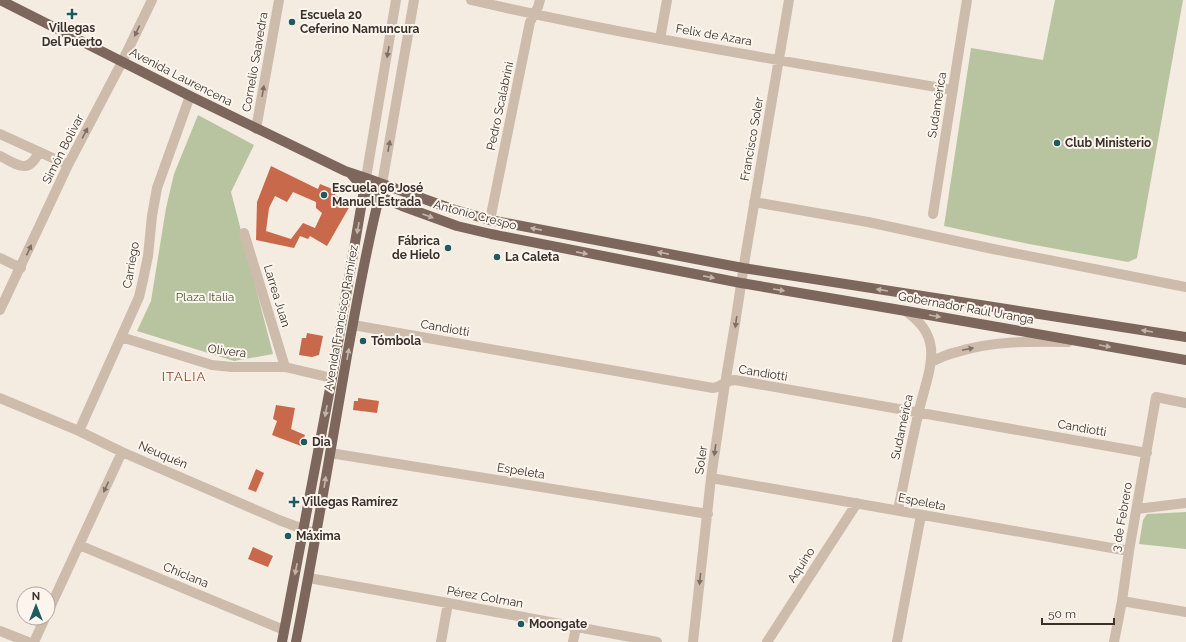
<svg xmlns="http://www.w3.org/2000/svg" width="1186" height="642" font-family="Raleway,sans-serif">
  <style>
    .green { fill: #b8c4a0 }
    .building { fill: #c8694b; fill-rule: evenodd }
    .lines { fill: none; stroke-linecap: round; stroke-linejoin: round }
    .minor { stroke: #cdbbac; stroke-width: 10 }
    .major { stroke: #7d675c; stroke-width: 10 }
    .oneway { fill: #7d6f65 }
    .oneway2 { fill: #c2b5ac }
    .poi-dot { fill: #1f5a5e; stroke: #fbf5ee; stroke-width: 1.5 }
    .labels { text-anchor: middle; stroke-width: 4; stroke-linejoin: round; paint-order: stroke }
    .poi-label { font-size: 12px; font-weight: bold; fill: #3b302b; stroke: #fbf5ee; text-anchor: start }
    .street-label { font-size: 12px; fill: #3b302b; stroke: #fbf5ee }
    .park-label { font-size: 12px; fill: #4a5a2e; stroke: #fbf5ee }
    .neighbourhood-label { font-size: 13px; letter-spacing: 1px; fill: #8c3b22; stroke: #fbf5ee }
  </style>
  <rect width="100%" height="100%" fill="#f4ebe1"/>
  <!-- green -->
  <path class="green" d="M 1055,0 L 1183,0 L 1137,258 L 1128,262 L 1029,244 L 944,226 L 971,48 L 1043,60 Z
    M 198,115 L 254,145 L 231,192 L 273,354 L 234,361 L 137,331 L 151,301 L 166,208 L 174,174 Z
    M 1186,512 L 1186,549 L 1139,544 L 1143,520 L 1147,514 Z"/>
  <!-- building -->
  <path class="building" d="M 271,166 L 318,189 L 320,184 L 337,191 L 335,195 L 351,204 L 327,246 L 310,236 L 308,239 L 300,236 L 294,248 L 256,240 L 257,202 ZM 293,192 L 316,202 L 316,208 L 322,213 L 315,228 L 303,223 L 291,239 L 266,231 L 269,208 L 275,196 L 287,202 Z
    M 307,333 L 323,336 L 319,355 L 312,357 L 299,355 L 302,338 L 306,338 Z
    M 358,398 L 379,401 L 377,413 L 353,410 L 354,401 L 358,401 Z
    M 276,405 L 295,408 L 291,429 L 305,435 L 301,446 L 272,435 L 277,421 L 273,419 Z
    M 256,469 L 264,473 L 256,492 L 248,489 Z
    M 253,547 L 273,556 L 268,567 L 248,559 Z"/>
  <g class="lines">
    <!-- minor -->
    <path class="minor" d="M 471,0 C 631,37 792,62 953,90
      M 660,39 L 667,0
      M 256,129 L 279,0
      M 0,134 L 68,165
      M 0,156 C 18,165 28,175 39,152
      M 366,178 L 396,0
      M 382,184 L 414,0
      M 754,202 L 868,222 L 993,249 L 1186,287
      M 933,214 L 967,0
      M 490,220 L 530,22 L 538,7 L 540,0
      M 244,233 L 285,367
      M 0,258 L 21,268
      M 0,310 L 68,165 L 122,62 L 152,0
      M 353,325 L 713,388 C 721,387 727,380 735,380 L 1147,453
      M 121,337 L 212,365 L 232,367 L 285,367 L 332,378
      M 931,362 C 939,358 948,354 957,352 C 992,341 1031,341 1068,342
      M 0,398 L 79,431 L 122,452 L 279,520 L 316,534
      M 79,431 L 139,297 L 143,280 L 148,256 L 152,216 L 157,188 L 190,96
      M 330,453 L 708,514
      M 711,478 L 1129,551
      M 1137,509 L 1186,503
      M 898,510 C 905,477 911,444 919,411 C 923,391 933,368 931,348 C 929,331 919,321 906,311
      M 79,545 L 284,630
      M 309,578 L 448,603 L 657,642
      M 1122,601 L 1186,612
      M 48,612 L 122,452
      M 0,631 L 28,642
      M 34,642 L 45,618
      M 441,642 L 448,603
      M 573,642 L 576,627
      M 693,642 L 711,478 L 724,390 L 735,324 L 746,252 L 789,0
      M 767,642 L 857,503
      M 897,642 L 921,515
      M 1114,642 L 1122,601 L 1129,551 L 1156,397 L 1186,403"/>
    <!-- major -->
    <path class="major" d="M 0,0 L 190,96 L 345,171 L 366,178 L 452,209 L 490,220 L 743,268 L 1186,337
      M 351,174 L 365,190 L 402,206 L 457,226 L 491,234 L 741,283 L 906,311 L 1186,360
      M 282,642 L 332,378 L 365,184
      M 296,642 C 315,545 331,447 348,350 C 358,297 367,243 381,190"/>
  </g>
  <!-- one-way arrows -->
  <defs><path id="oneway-solid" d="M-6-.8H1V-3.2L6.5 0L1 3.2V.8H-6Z"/></defs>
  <g class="oneway">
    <use href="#oneway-solid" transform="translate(137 31) rotate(115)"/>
    <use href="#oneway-solid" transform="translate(388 52) rotate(100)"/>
    <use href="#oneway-solid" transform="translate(263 91) rotate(-80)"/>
    <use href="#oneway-solid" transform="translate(85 133) rotate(-62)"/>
    <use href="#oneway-solid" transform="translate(389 146) rotate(-80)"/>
    <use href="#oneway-solid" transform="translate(29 250) rotate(-65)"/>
    <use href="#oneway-solid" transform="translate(736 322) rotate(98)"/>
    <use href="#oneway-solid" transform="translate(968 349) rotate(-12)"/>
    <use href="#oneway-solid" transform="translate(715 450) rotate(98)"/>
    <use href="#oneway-solid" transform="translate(106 487) rotate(115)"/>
    <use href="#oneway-solid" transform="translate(700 579) rotate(96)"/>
  </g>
  <g class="oneway2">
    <use href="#oneway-solid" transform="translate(428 216) rotate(20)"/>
    <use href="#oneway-solid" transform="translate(358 228) rotate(100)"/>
    <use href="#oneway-solid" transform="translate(536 229) rotate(-169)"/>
    <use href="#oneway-solid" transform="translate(582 253) rotate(11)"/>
    <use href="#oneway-solid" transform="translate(663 253) rotate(-169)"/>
    <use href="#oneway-solid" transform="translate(709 277) rotate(11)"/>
    <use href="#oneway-solid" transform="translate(779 290) rotate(9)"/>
    <use href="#oneway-solid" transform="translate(882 290) rotate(-171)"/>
    <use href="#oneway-solid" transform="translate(935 316) rotate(10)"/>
    <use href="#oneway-solid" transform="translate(1147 331) rotate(-171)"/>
    <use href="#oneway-solid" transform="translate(1105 346) rotate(10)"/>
    <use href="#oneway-solid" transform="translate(348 354) rotate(-80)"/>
    <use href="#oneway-solid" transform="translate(326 411) rotate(100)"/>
    <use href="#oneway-solid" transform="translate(325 482) rotate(-81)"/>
    <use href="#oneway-solid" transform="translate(296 569) rotate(101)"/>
  </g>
  <!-- markers -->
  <g class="poi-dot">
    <path d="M70 8h4v4h4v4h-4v4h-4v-4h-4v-4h4z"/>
    <circle cx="292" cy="22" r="4"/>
    <circle cx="1057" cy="143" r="4"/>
    <circle cx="324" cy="195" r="4"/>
    <circle cx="448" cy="248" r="4"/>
    <circle cx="497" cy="257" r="4"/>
    <circle cx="363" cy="341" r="4"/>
    <circle cx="304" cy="442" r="4"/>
    <path d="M292 496h4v4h4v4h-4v4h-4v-4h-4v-4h4z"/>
    <circle cx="288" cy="536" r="4"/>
    <circle cx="521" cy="624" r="4"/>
  </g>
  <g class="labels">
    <!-- poi labels -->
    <g class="poi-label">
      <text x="300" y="19">Escuela 20<tspan x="300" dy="14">Ceferino Namuncura</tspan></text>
      <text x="72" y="32" text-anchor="middle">Villegas<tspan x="72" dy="14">Del Puerto</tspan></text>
      <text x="1065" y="147">Club Ministerio</text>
      <text x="332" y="192">Escuela 96 José<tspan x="332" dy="14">Manuel Estrada</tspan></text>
      <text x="440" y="245" text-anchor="end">Fábrica<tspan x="440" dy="14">de Hielo</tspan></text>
      <text x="505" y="261">La Caleta</text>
      <text x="371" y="345">Tómbola</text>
      <text x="312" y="446">Dia</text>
      <text x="302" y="506">Villegas Ramírez</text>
      <text x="296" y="540">Máxima</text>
      <text x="529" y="628">Moongate</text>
    </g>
    <!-- street labels -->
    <g class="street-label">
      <text transform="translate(714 35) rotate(10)" y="4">Felix de Azara</text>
      <text transform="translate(255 62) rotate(-80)" y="4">Cornelio Saavedra</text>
      <text transform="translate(181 77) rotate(27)" y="4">Avenida Laurencena</text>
      <text transform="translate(937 105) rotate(-81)" y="4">Sudamérica</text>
      <text transform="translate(500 106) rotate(-78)" y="4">Pedro Scalabrini</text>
      <text transform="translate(752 139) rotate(-80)" y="4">Francisco Soler</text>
      <text transform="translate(63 149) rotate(-63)" y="4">Simón Bolívar</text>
      <text transform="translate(475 215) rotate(15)" y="4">Antonio Crespo</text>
      <text transform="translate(131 265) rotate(-80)" y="4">Carriego</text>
      <text transform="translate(277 296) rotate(73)" y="4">Larrea Juan</text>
      <text transform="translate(966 308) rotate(10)" y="4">Gobernador Raúl Uranga</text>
      <text transform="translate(341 318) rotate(-80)" y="4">Avenida Francisco Ramírez</text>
      <text transform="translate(445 328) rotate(10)" y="4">Candiotti</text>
      <text transform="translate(227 351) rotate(7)" y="4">Olivera</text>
      <text transform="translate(763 373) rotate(9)" y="4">Candiotti</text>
      <text transform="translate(902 427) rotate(-78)" y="4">Sudamérica</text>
      <text transform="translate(1082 428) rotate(10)" y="4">Candiotti</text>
      <text transform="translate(163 455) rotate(23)" y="4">Neuquén</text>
      <text transform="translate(701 460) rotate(-82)" y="4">Soler</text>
      <text transform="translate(521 471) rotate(9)" y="4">Espeleta</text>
      <text transform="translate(922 502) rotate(11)" y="4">Espeleta</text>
      <text transform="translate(1122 517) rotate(-80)" y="4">3 de Febrero</text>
      <text transform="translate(801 565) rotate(-57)" y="4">Aquino</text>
      <text transform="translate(186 575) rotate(22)" y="4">Chiclana</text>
      <text transform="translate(485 597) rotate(10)" y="4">Pérez Colman</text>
    </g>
    <!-- park labels -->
    <g class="park-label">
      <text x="205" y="301">Plaza Italia</text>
    </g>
    <!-- neighbourhood labels -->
    <g class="neighbourhood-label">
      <text x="184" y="381">ITALIA</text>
    </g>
  </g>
  <!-- north arrow -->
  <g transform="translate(36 606)"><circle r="19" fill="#fbf5ee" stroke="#aea6a0"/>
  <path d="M0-3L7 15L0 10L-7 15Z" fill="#1f5a5e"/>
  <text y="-6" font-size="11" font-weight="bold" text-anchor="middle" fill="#3b302b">N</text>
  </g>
  <!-- scale -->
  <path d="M1042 618v6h72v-6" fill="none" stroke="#3b302b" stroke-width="2"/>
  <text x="1048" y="618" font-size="12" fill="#3b302b" stroke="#fbf5ee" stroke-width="3" paint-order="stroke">50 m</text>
</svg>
